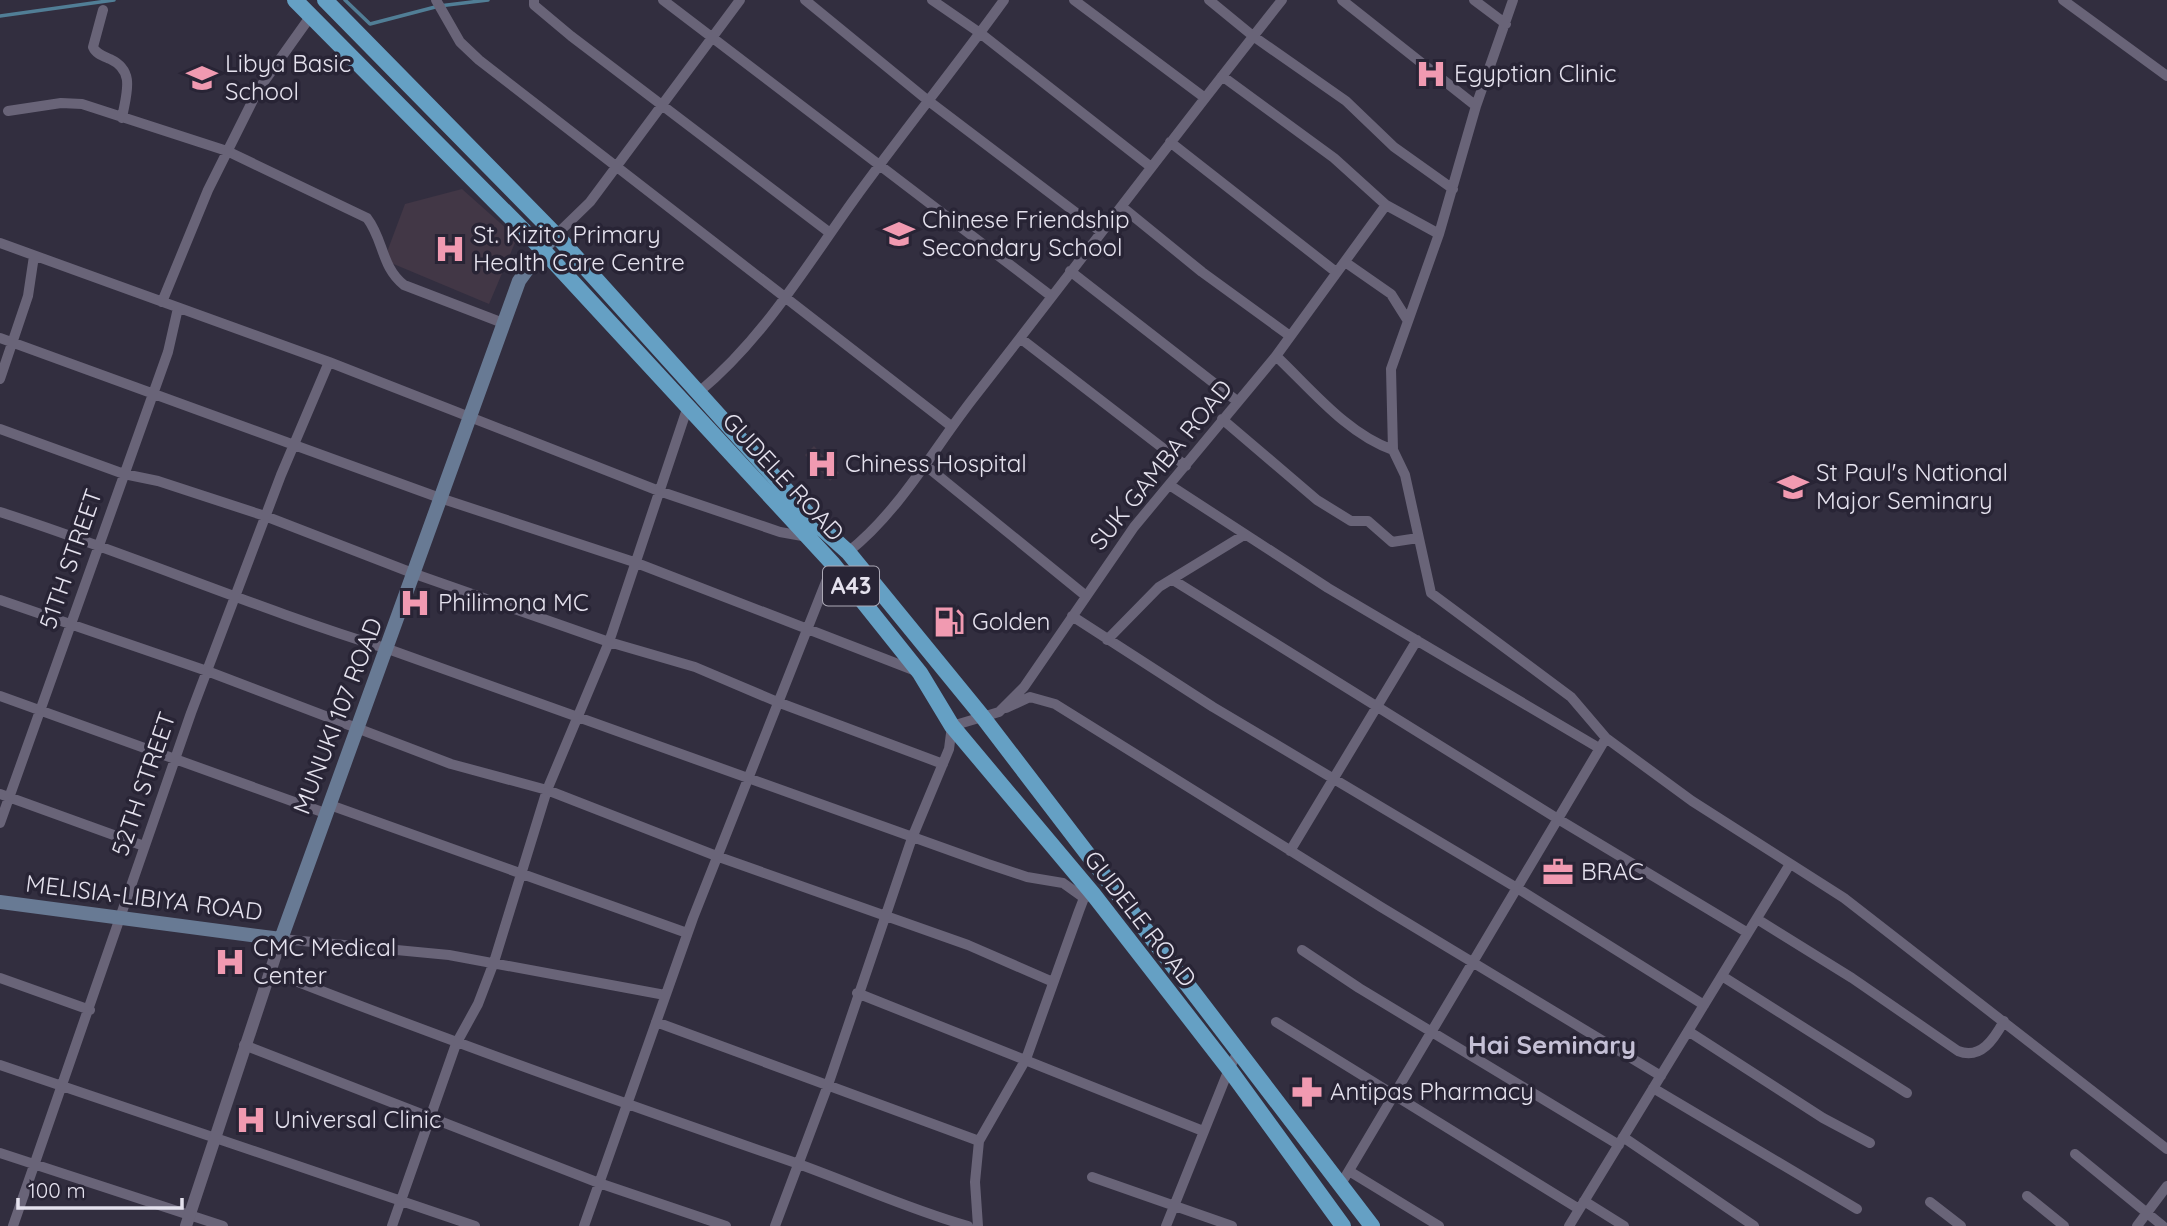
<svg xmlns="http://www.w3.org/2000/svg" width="2167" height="1226" font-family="Quicksand,sans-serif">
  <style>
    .medical { fill: #423746 }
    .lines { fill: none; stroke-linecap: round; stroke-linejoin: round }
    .stream { stroke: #517e96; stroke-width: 3.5 }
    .minor { stroke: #696478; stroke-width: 10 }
    .tertiary { stroke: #696478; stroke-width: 12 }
    .secondary { stroke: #687a94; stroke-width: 14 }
    .trunk { stroke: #65a0c4; stroke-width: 16 }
    .labels { text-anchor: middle; stroke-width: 7; stroke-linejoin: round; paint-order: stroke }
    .shield { fill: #282435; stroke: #aca9b6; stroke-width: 2 }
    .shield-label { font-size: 23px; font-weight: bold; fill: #e5e2ee }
    .poi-label { font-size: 24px; fill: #e5e2ee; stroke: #282435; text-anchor: start }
    .street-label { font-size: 24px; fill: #e5e2ee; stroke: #282435 }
    .neighbourhood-label { font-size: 26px; font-weight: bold; fill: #c5c0d6; stroke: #282435 }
  </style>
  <rect width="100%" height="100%" fill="#322e3f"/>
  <!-- medical -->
  <path class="medical" d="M 462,189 L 517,238 L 489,304 L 384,260 L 405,204 Z
    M 814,446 L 839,473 L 830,481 L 805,455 Z"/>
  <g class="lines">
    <!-- stream -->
    <path class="stream" d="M 345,0 L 370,24 L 439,6 L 488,0
      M 0,16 L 114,0"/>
    <!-- minor -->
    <path class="minor" d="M 436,0 L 460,42 L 479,60 L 951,426
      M 534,0 L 534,5 L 571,36 L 830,233
      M 663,0 L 1051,296
      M 805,0 L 926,99 L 1100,231
      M 932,0 L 980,33 L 1151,167
      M 1074,0 L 1205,98
      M 1209,0 L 1253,36 L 1346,101 L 1394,147 L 1453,189
      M 1342,0 L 1476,106
      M 1474,0 L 1506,24
      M 1513,0 L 1476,106 L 1439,234 L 1391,369 L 1393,450 L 1405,475 L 1431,593 L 1571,697 L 1606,738 L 1692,801 L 1844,898 L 2167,1149
      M 2063,0 L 2167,76
      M 103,10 L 93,47 C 96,54 103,56 110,59 C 136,71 126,94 122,118
      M 1222,76 L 1334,158 L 1386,205 L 1439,234
      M 8,111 L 61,103 L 82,104 L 227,151 L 367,218 C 384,240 381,267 404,285 L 503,323
      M 1170,142 L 1336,272
      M 1122,207 L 1202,272 L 1290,336
      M 556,235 L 590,202 L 740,0
      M 0,243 L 329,362 L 659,491 L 780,532 L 808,537
      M 1345,262 L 1391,294 L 1408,321
      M 1070,271 L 1237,401
      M 162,302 L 208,190 L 258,90 L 310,17
      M 0,338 L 440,498 L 634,562 L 916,671
      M 1020,338 L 1186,466
      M 1276,356 C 1311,389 1347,434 1393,450
      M 0,379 L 28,296 L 34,256
      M 699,392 C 763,339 805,268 853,201 C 902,133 955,68 1004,0
      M 1222,419 L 1317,500 L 1351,521 L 1368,521 L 1392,542 L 1418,538
      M 0,429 L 124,474 L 158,481 L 265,516 L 415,574 L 609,642 L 695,667 L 780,703 L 943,764
      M 925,465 L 1086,596
      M 1171,486 L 1328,588 L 1599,748
      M 0,512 C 131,554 257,609 388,649 L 988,864 L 1027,877 L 1063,883 L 1084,898
      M 848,552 C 900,511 934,448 975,396 C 1078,264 1178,131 1282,0
      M 1173,580 L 1558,819 L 1748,933
      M 0,600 L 207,671 L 451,764 L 547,790 L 719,857 L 968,945 L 1053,982
      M 1072,616 L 1213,707 L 1517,888 L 1704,1005
      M 1107,640 L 1159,587 L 1244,535
      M 0,696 L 325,813
      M 1006,708 L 1030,697 L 1055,704 L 1381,907 L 1661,1076
      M 0,794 L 144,846
      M 330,805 L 687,933
      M 0,823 L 168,352 L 178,308
      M 1290,851 L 1417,640
      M 1757,919 L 1852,978 L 1958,1051 C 1981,1060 1994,1039 2004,1021
      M 281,939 L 449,955 L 665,995
      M 1302,950 L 1359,988 L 1619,1145
      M 270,971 C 443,1039 617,1101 793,1162 C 852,1183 908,1209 968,1226
      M 1722,976 L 1907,1093
      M 0,978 L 90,1010
      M 857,993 L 1203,1131
      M 656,1022 L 979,1141
      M 1276,1022 L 1579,1209
      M 1688,1031 L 1823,1118 L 1870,1143
      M 244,1045 L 599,1183 L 726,1226
      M 0,1065 L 475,1226
      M 1653,1088 L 1857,1209
      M 1623,1137 L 1754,1226
      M 0,1153 L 223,1226
      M 2075,1154 L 2163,1226
      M 1349,1171 L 1439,1226
      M 1092,1177 L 1232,1226
      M 1341,1184 L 1606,738
      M 2027,1196 L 2064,1226
      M 1584,1201 L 1624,1226
      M 1930,1202 L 1961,1226
      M 13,1226 L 191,713 L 281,475 L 329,362
      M 392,1226 L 456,1044 L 478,1004 L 494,962 L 547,790 L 609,642 L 687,409
      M 584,1226 L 693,918 L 833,564
      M 775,1226 L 828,1085 L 912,838 L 949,749 L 952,726 L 999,712 L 1024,687 L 1134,527 L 1276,356 L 1386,205
      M 978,1226 L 975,1182 L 979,1141 L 1026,1059 L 1079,911 L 1084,898 L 1089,896
      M 1166,1226 L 1229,1069 L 1239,1050
      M 1569,1226 L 1790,864
      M 2137,1226 L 2167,1186"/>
    <!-- tertiary -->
    <path class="tertiary" d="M 186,1226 L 281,939"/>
    <!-- secondary -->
    <path class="secondary" d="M 0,902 L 281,939 L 519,281 L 542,249 L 556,235"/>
    <!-- trunk -->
    <path class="trunk" d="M 295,0 L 542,249 L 833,564 L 920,673 L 952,726 L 1093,894 L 1229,1069 L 1343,1226
      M 325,0 L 556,235 L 817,524 L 848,552 L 982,716 L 1372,1226"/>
  </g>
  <!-- icons -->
  <defs>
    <g id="hospital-bare" transform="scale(2.415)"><path d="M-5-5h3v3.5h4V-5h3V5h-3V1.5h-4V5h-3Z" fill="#f19ab1" stroke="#282435" stroke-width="2.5" paint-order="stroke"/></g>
    <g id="school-bare" transform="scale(2.415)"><path d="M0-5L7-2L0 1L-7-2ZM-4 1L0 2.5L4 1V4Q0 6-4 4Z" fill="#f19ab1" stroke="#282435" stroke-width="2.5" paint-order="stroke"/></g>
    <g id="university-bare" transform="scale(2.415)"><path d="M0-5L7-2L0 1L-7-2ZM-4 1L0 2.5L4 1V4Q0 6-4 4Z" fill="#f19ab1" stroke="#282435" stroke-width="2.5" paint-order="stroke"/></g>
    <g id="fuel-bare" transform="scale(2.415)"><path d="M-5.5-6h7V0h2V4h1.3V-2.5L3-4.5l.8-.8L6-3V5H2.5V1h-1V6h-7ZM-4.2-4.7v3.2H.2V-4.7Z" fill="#f19ab1" stroke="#282435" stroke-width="2.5" paint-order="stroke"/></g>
    <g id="office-bare" transform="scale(2.415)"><path d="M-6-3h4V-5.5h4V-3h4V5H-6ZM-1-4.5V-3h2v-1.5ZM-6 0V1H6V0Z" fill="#f19ab1" stroke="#282435" stroke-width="2.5" paint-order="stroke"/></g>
    <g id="pharmacy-bare" transform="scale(2.415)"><path d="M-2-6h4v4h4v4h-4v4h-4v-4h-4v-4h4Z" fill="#f19ab1" stroke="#282435" stroke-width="2.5" paint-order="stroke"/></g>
  </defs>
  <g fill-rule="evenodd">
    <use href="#hospital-bare" x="1431" y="74"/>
    <use href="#school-bare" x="202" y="78"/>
    <use href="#school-bare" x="899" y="234"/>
    <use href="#hospital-bare" x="450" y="249"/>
    <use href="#hospital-bare" x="822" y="464"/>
    <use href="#university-bare" x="1793" y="487"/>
    <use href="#hospital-bare" x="415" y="603"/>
    <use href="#fuel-bare" x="949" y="622"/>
    <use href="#office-bare" x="1558" y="872"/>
    <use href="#hospital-bare" x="230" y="962"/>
    <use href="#pharmacy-bare" x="1307" y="1092"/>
    <use href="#hospital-bare" x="251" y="1120"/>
  </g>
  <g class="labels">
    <!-- shield labels -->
    <rect class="shield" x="823" y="566.5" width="56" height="39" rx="5"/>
    <g class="shield-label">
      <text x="851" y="594">A43</text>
    </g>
    <!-- poi labels -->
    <g class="poi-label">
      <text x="225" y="72">Libya Basic<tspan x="225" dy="28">School</tspan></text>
      <text x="1454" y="82">Egyptian Clinic</text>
      <text x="922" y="228">Chinese Friendship<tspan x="922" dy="28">Secondary School</tspan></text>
      <text x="473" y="243">St. Kizito Primary<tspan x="473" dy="28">Health Care Centre</tspan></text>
      <text x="845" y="472">Chiness Hospital</text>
      <text x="1816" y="481">St Paul's National<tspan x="1816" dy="28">Major Seminary</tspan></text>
      <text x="438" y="611">Philimona MC</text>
      <text x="972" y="630">Golden</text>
      <text x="1581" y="880">BRAC</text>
      <text x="253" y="956">CMC Medical<tspan x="253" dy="28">Center</tspan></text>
      <text x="1330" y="1100">Antipas Pharmacy</text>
      <text x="274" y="1128">Universal Clinic</text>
    </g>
    <!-- street labels -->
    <g class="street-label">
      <text transform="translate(1161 465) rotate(-51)" y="8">SUK GAMBA ROAD</text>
      <text transform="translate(783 477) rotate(47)" y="8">GUDELE ROAD</text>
      <text transform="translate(71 559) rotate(-71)" y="8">51TH STREET</text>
      <text transform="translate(338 716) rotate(-69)" y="8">MUNUKI 107 ROAD</text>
      <text transform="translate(144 784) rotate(-71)" y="8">52TH STREET</text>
      <text transform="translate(144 898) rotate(7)" y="8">MELISIA-LIBIYA ROAD</text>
      <text transform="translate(1140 919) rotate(52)" y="8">GUDELE ROAD</text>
    </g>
    <!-- neighbourhood labels -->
    <g class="neighbourhood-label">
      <text x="1552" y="1054">Hai Seminary</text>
    </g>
  </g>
  <!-- scale -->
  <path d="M18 1198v10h164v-10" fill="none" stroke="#e5e2ee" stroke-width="3.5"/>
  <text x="28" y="1198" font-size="21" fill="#e5e2ee" stroke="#282435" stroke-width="5" paint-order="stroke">100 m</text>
</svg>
